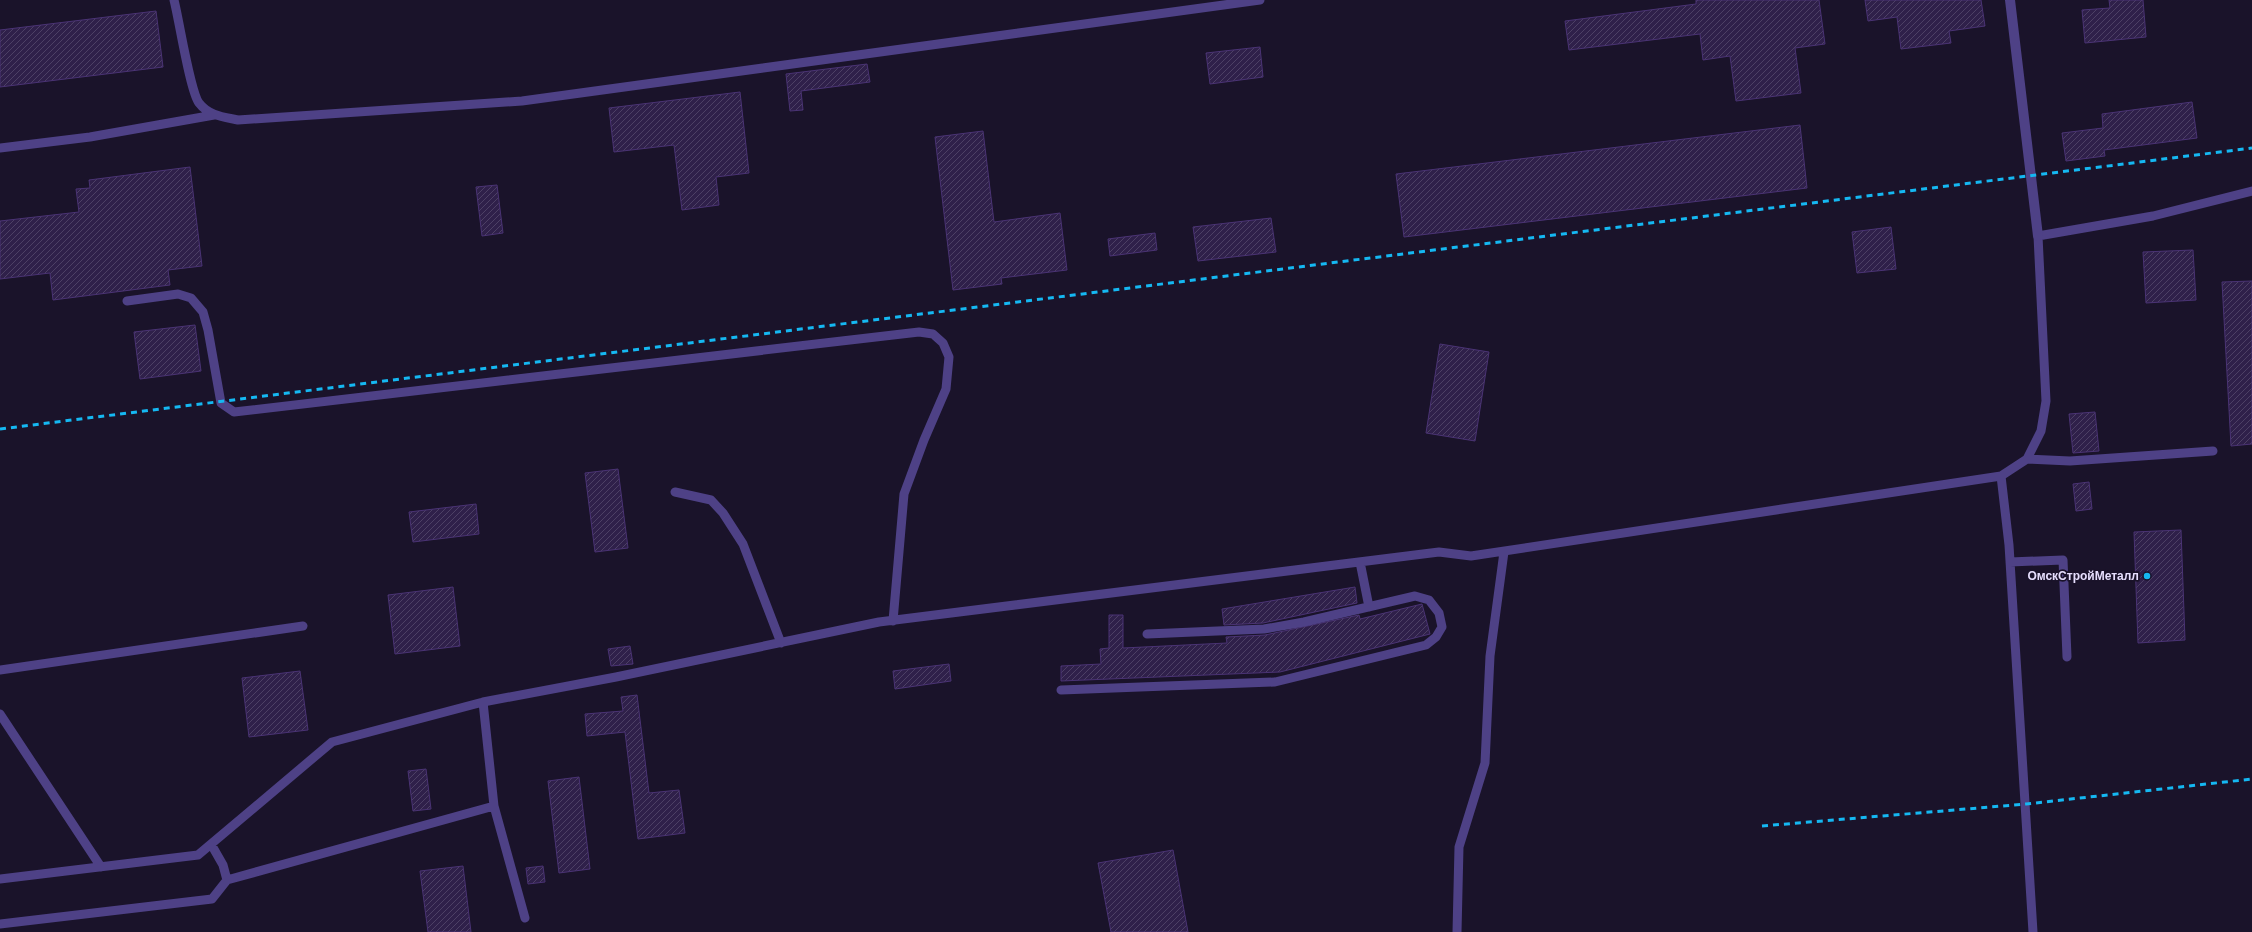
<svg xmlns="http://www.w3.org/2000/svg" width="2252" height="932" font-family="'DM Sans',sans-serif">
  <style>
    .building { fill: url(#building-hatch); stroke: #4a3374 }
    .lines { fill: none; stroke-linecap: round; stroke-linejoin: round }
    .lane { stroke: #4e4186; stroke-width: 9 }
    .street { stroke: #4e4186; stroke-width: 10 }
    .rail { stroke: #15b8f2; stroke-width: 3; stroke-dasharray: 6 5; stroke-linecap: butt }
    .poi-dot { fill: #15b8f2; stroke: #1a132a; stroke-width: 1.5 }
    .labels { text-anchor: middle; stroke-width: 3.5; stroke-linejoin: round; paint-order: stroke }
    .poi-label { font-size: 12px; font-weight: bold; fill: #e6defd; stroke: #1a132a; text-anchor: end }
  </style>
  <defs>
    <pattern id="building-hatch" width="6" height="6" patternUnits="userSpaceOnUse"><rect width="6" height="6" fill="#2f204a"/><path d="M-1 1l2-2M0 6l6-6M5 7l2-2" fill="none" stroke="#4d4065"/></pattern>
  </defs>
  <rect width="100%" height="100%" fill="#1a132a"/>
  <!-- building -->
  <path class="building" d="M 1696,0 L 1819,0 L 1825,44 L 1795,48 L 1801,93 L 1736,101 L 1730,56 L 1703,60 L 1700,34 L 1569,50 L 1565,21 L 1696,4 Z
    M 1865,0 L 1981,0 L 1985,26 L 1949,31 L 1951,43 L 1901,49 L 1897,17 L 1868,21 Z
    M 2109,0 L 2143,0 L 2146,37 L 2085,43 L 2082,10 L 2110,8 Z
    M 156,11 L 163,67 L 0,87 L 0,30 Z
    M 1260,47 L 1263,77 L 1210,84 L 1206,53 Z
    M 867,64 L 870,82 L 801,91 L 803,110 L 790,111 L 786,74 Z
    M 740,92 L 749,173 L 716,177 L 719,205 L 682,210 L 674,145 L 614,152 L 609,108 Z
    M 2192,102 L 2197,138 L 2104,150 L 2105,156 L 2066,161 L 2062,133 L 2103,128 L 2102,114 Z
    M 1800,125 L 1807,188 L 1404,237 L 1396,174 Z
    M 983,131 L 994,222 L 1060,213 L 1067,270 L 1001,278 L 1002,284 L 953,290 L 935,137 Z
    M 190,167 L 202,266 L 168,270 L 170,285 L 53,300 L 50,273 L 0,279 L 0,221 L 79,212 L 76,189 L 90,188 L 89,180 Z
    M 497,185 L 503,233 L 482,236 L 476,187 Z
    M 1271,218 L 1276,252 L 1198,261 L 1193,227 Z
    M 1891,227 L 1896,269 L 1857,273 L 1852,232 Z
    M 1155,233 L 1157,250 L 1110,256 L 1108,239 Z
    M 2193,250 L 2196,300 L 2146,303 L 2143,252 Z
    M 2252,281 L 2252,444 L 2231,446 L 2222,282 Z
    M 195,325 L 201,371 L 140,379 L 134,332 Z
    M 1440,344 L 1489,352 L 1475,441 L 1426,433 Z
    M 2095,412 L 2099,451 L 2073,453 L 2069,414 Z
    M 618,469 L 628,548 L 595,552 L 585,473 Z
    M 2089,482 L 2092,509 L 2076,511 L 2073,484 Z
    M 476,504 L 479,534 L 413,542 L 409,512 Z
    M 2181,530 L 2185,640 L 2138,643 L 2134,532 Z
    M 453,587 L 460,646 L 395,654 L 388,595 Z
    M 1355,587 L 1357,603 L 1263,623 L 1224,625 L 1222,609 Z
    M 1422,604 L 1430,634 L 1280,672 L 1061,681 L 1061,666 L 1101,664 L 1100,649 L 1109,648 L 1109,615 L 1123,615 L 1123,648 L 1227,643 L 1226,637 L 1265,635 L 1359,615 L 1360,619 Z
    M 630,646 L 633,664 L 611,666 L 608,649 Z
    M 949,664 L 951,681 L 895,689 L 893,671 Z
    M 300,671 L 308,730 L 249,737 L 242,678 Z
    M 637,695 L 649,793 L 679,790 L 685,833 L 638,839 L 625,732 L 587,736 L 585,714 L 623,711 L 621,697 Z
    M 426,769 L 431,809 L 413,811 L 408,771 Z
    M 579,777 L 590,869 L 559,873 L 548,781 Z
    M 1173,850 L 1188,932 L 1111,932 L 1098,863 Z
    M 463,866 L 471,932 L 428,932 L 420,871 Z
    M 543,866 L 545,882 L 528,884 L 526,868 Z"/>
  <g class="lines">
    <!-- lane -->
    <path class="lane" d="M 174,0 C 179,19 190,91 199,103 C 209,116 224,117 238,120 L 522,101 L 1260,0
      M 0,148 L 90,137 L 214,115
      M 127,301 L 178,294 L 191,298 L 203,312 L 208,330 L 221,403 L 234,412 L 919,332 L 933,334 L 943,343 L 949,357 L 946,389 L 924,440 L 904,494 L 893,621
      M 2027,459 L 2070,461 L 2213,451
      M 2001,476 L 2009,545 L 2033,932
      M 675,492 L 711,500 L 723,513 L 743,544 L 781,643
      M 1360,562 L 1369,607
      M 2010,562 L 2063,560 L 2067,657
      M 0,670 L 303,626
      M 1061,690 L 1275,682 L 1426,645 L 1436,637 L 1442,627 L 1439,613 L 1429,600 L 1415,596 L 1304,622 L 1264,629 L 1147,634
      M 483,702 L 494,806 L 525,918
      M 0,714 L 101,867
      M 0,879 L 198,855 L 332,742 L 483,702 L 616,677 L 879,622 L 1439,552 L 1471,556 L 2001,476 L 2027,459 L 2041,431 L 2046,401 L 2038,236 L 2153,216 L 2252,191
      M 227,880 L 494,806
      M 0,924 L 212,899 L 227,880 L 223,865 L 211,844
      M 1457,932 L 1459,847 L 1485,763 L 1490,656 L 1504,552"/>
    <!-- street -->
    <path class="street" d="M 2010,0 L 2038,236"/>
    <!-- rail -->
    <path class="rail" d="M 0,429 L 2252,148
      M 1762,826 L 2026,804 L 2252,779"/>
  </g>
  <!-- markers -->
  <circle class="poi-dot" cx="2147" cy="576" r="4"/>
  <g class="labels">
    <!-- poi labels -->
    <g class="poi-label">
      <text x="2139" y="580">ОмскСтройМеталл</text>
    </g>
  </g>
</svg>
